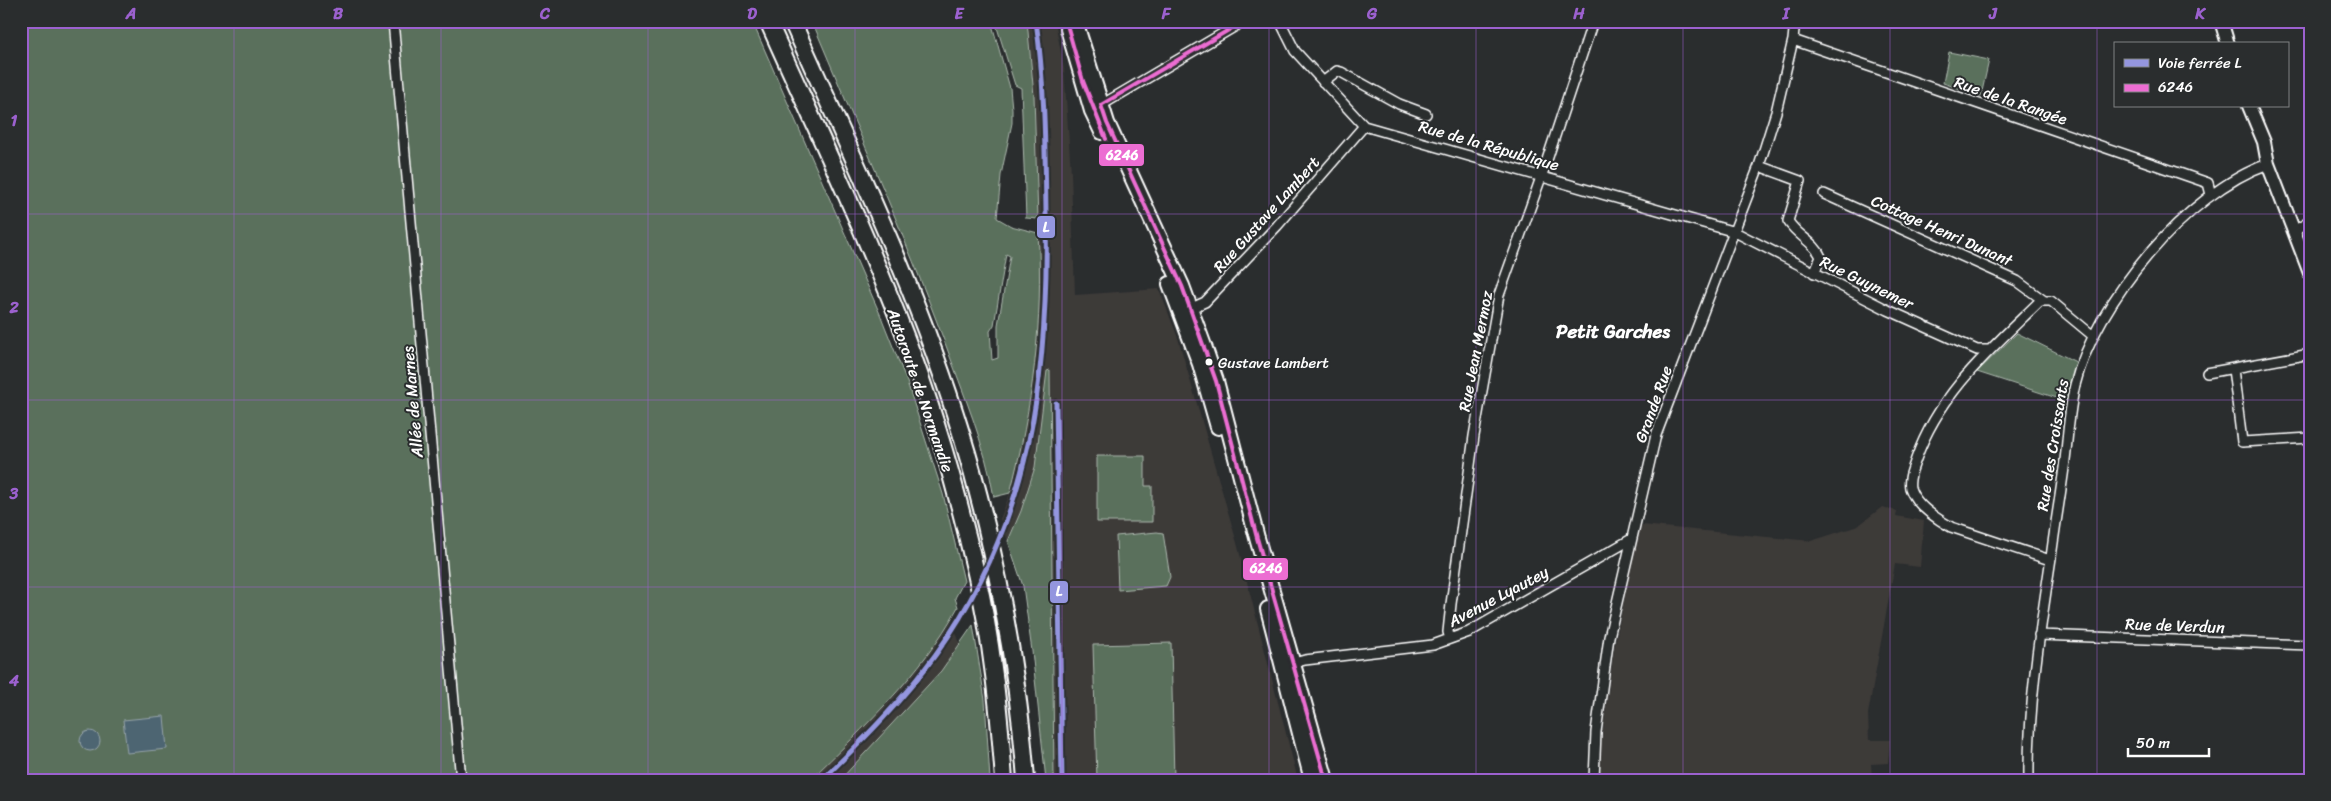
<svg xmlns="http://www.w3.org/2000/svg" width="2331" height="801" font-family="Sriracha,sans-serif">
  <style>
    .built { fill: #3d3a39 }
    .green { fill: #5a705c; stroke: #acb8ae; fill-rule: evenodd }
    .water { fill: #4e6572; stroke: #95a3aa }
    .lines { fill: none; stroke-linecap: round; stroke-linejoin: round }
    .street-casing { stroke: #fff; stroke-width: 12 }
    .secondary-casing { stroke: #fff; stroke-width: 16 }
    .primary-casing { stroke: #fff; stroke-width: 18 }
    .highway-casing { stroke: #fff; stroke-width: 20 }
    .street { stroke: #2a2d2e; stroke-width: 9 }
    .secondary { stroke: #2a2d2e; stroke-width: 12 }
    .primary { stroke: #2a2d2e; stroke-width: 14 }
    .highway { stroke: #2a2d2e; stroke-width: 16 }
    .bus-1-casing { stroke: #2a2d2e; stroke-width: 8 }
    .bus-1 { stroke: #ec6dd2; stroke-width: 4 }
    .rail-1-casing { stroke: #2a2d2e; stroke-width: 9 }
    .rail-1 { stroke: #9496df; stroke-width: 5 }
    .grid { fill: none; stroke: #9c61cf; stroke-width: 1; stroke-opacity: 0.55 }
    .bus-dot { fill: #fff; stroke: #2a2d2e; stroke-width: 2 }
    .labels { text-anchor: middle; stroke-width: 4; stroke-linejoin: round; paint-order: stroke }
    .bus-label { font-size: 15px; fill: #fff; stroke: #2a2d2e; text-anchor: start }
    .street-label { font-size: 16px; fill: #fff; stroke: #2a2d2e }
    .quarter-label { font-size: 19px; font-weight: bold; fill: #fff; stroke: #2a2d2e }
    .line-badge { stroke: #2a2d2e; stroke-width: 2 }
    .badge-label { font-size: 14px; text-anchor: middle; font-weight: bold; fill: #fff }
    .neatline { fill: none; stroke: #9c61cf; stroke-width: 2 }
    .grid-label { font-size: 16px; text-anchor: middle; font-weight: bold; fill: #9c61cf }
  </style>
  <rect width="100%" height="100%" fill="#2a2d2e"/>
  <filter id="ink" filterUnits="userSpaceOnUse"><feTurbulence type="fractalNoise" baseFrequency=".02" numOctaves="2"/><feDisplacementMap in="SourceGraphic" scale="10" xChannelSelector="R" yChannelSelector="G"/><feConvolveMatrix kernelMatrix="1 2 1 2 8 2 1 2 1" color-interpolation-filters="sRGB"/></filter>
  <g filter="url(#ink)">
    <!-- built -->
    <path class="built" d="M 1027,21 L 1055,21 L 1064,68 L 1071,173 L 1075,295 L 1159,289 L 1178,338 L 1237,543 L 1298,780 L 1054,780 L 1054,684 L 1047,371 L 1035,467 L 1021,511 L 1008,541 L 1000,519 L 1010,493 L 1030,405 L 1040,287 L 1034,96 Z
      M 1882,507 L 1897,511 L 1896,516 L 1924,521 L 1920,567 L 1895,564 L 1868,714 L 1869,740 L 1890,740 L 1888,763 L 1871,764 L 1872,780 L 1601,780 L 1601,743 L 1614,648 L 1635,547 L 1642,525 L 1811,541 L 1858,526 Z
      M 952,620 L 960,644 L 941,671 L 840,780 L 810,780 L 891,700 L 921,664 Z"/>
    <!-- green -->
    <path class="green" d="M 21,21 L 752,21 L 880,314 L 907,382 L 943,494 L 964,581 L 955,598 L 958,607 C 921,675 865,726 810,780 L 21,780 Z
      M 812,21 L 991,21 L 1010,88 L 1012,109 L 1012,123 L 1001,175 L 997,218 L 1011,226 L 1038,233 C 1044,321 1032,409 1010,493 L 994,497 C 985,444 963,393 945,343 C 904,234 857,128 812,21 ZM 1006,254 L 1010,256 L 998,325 L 998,358 L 992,360 L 990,331 L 994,325 Z
      M 995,21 L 1027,21 L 1034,96 L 1038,219 L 1026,218 L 1021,88 L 1015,85 Z
      M 1949,52 L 1989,60 L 1981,96 L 1943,83 Z
      M 2017,333 L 2078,363 L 2066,401 L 1977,372 Z
      M 1050,370 L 1054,780 L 1046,780 L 1032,651 L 1023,586 L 1008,541 L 1021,511 L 1035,467 L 1047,371 Z
      M 1097,456 L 1145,456 L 1145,486 L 1152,486 L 1152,522 L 1097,522 Z
      M 1157,532 L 1163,533 L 1170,577 L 1166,586 L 1118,590 L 1116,536 Z
      M 973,625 L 985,700 L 990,780 L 840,780 L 941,671 Z
      M 1171,643 L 1174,780 L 1097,780 L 1093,645 Z"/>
    <!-- water -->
    <path class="water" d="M 164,716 L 167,749 L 127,753 L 123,720 Z
      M80 741a10 10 0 1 1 20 0a10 10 0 1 1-20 0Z"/>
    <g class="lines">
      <!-- street casing -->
      <g class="street-casing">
        <path id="street" d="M 393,21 L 461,780
          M 1280,21 L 1295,51 L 1364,126 L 1735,232 L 1888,310 L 1977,350 L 1990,350
          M 1793,40 L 2208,183 L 2211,195
          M 1323,82 L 1337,71 L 1341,72 L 1399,104 L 1426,114
          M 1098,107 L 1244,21
          M 1759,166 L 1800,181 L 1788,221 C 1797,236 1815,242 1821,257 L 1814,273
          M 1824,194 L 2017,281 L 2043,300
          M 2294,231 L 2310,221
          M 1187,310 L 1205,302 L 1277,226 L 1364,126
          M 2233,369 L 2242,442 L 2310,438
          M 2207,373 L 2310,354
          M 2050,560 L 1951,527 C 1937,519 1915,505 1910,488 C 1908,478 1913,468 1916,459 C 1939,393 1992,348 2040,301 L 2051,301 L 2092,335
          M 2039,635 L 2310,645
          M 1450,639 L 1448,632 L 1451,604 L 1474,436 L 1499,295 L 1544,169 L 1593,21
          M 1290,664 L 1305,660 L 1433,645 L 1469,632 L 1630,540
          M 1594,780 L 1596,732 L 1609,637 L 1656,435 L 1759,166 L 1776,112 L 1793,40 L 1795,21
          M 2029,780 C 2028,705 2040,631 2051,558 C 2055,525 2061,493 2065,460 C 2068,435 2069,410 2075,385 C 2095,303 2187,192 2268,164"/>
      </g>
      <!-- secondary casing -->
      <g class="secondary-casing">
        <path id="secondary" d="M 2221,21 L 2228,44
          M 2249,106 L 2264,142 L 2268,164 L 2310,273"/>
      </g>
      <!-- primary casing -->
      <g class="primary-casing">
        <path id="primary" d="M 1075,21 L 1107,123 L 1182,286 L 1204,346 L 1216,381 L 1257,538 L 1326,780
          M 1068,29 L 1092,111 L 1102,132
          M 1170,284 L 1200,364 L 1218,427
          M 1268,609 L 1312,780"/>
      </g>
      <!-- highway casing -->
      <g class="highway-casing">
        <path id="highway" d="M 768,21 C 815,126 865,231 906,338 C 935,414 958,494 976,573 C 992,639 999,712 1004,780
          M 792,21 C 852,156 918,291 961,433 C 994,540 1018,668 1026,780"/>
      </g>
      <!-- street -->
      <use href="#street" class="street"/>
      <!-- secondary -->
      <use href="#secondary" class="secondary"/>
      <!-- primary -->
      <use href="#primary" class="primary"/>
      <!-- highway -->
      <use href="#highway" class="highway"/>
      <!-- bus-1 casing -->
      <g class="bus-1-casing">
        <path id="bus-1" d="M 1066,21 L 1083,81 L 1106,139
          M 1244,21 L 1101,105 L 1107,123 L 1182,286 L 1216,381 L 1257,538 L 1326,780"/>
      </g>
      <!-- bus-1 -->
      <use href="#bus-1" class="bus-1"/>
      <!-- rail-1 casing -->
      <g class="rail-1-casing">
        <path id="rail-1" d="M 1056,403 L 1062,780
          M 822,780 C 863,740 903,700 936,654 C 1033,519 1049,372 1046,212 C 1045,148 1045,84 1036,21"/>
      </g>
      <!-- rail-1 -->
      <use href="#rail-1" class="rail-1"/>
    </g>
  </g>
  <!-- grid -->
  <path class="grid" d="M 234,21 L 234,780M 441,21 L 441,780M 648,21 L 648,780M 855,21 L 855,780M 1062,21 L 1062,780M 1269,21 L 1269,780M 1476,21 L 1476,780M 1683,21 L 1683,780M 1890,21 L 1890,780M 2097,21 L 2097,780M 21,214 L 2310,214M 21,400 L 2310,400M 21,587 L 2310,587"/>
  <!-- markers -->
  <circle class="bus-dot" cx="1209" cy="362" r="4.5"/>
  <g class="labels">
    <!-- bus labels -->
    <g class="bus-label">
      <text x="1218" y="368">Gustave Lambert</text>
    </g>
    <!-- street labels -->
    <g class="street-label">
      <text transform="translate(2011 100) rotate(19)" y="6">Rue de la Rangée</text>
      <text transform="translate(1489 145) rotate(16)" y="6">Rue de la République</text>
      <text transform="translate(1266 214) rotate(-48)" y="6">Rue Gustave Lambert</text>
      <text transform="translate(1942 230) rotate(24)" y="6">Cottage Henri Dunant</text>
      <text transform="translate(1867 282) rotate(26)" y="6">Rue Guynemer</text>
      <text transform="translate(1475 351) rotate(-79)" y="6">Rue Jean Mermoz</text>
      <text transform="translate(921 390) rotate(71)" y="6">Autoroute de Normandie</text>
      <text transform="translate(412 402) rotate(-95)" y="6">Allée de Marnes</text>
      <text transform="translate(1653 404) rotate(-70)" y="6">Grande Rue</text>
      <text transform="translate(2052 445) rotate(-81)" y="6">Rue des Croissants</text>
      <text transform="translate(1498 596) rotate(-28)" y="6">Avenue Lyautey</text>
      <text transform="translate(2175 625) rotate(2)" y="6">Rue de Verdun</text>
    </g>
    <!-- quarter labels -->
    <g class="quarter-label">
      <text x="1613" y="338">Petit Garches</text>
    </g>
  </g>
  <g class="line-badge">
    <rect x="1098" y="143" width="47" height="24" rx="5" fill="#ec6dd2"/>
    <rect x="1036" y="215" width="20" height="24" rx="5" fill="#9496df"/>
    <rect x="1242" y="557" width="47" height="24" rx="5" fill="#ec6dd2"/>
    <rect x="1049" y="580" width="20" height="24" rx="5" fill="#9496df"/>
  </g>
  <g class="badge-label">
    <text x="1122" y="160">6246</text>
    <text x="1046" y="232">L</text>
    <text x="1266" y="573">6246</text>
    <text x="1059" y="596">L</text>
  </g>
  <!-- margin -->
  <rect width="2331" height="801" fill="none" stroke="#2a2d2e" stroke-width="55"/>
  <!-- legend -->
  <rect x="2114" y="42" width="175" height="65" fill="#2a2d2e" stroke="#7f8182"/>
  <rect x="2124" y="59" width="25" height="8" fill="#9496df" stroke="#7f8182"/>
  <text x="2158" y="68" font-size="15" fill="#ffffff">Voie ferrée L</text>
  <rect x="2124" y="84" width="25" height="8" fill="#ec6dd2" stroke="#7f8182"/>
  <text x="2158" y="92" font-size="15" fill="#ffffff">6246</text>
  <!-- scale -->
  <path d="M2128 748v8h81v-8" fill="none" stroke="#ffffff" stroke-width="2.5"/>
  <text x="2136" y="748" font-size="15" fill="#ffffff" stroke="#2a2d2e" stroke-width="4" paint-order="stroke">50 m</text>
  <rect x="28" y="28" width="2276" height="746" class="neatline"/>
  <g class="grid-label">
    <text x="131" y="19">A</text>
    <text x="338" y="19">B</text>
    <text x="545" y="19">C</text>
    <text x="752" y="19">D</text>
    <text x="959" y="19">E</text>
    <text x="1166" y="19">F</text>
    <text x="1372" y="19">G</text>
    <text x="1579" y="19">H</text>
    <text x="1786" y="19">I</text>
    <text x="1993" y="19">J</text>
    <text x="2200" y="19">K</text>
    <text x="14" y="126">1</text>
    <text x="14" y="313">2</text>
    <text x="14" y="499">3</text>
    <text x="14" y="686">4</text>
  </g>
</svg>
